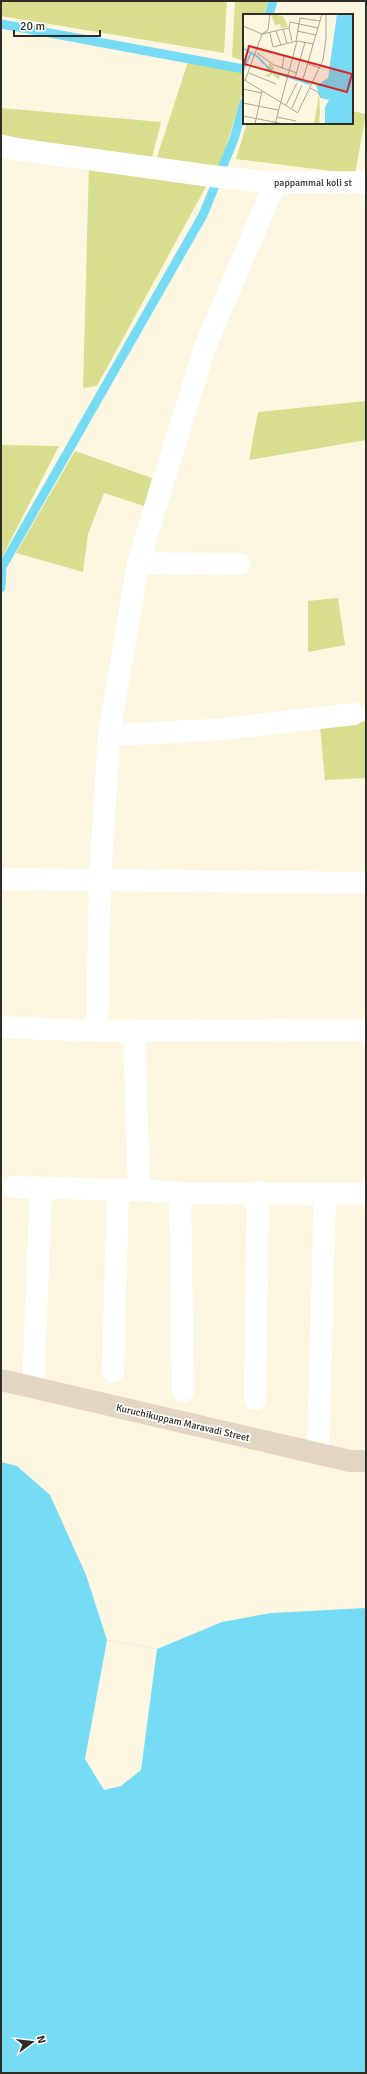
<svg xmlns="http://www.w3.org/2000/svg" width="367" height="2074" font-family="Signika,sans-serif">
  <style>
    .green { fill: #d8de8d }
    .water { fill: #76dbf5 }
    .pier { fill: #fdf7e2 }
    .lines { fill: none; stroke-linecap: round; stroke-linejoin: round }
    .stream { stroke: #76dbf5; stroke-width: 9 }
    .street { stroke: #fff; stroke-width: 22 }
    .secondary { stroke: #e2d5c2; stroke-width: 22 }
    .labels { text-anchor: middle; stroke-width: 3.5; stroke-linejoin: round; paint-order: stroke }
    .street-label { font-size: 10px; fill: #2f2d25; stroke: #fff }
    .inset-river { fill: none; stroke: #76dbf5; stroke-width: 2 }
    .inset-road { fill: none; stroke: #aba696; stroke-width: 1 }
    .view { fill: #d62828; fill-opacity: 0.15; stroke: #d62828; stroke-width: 2 }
    .inset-edge { fill: none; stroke: #2f2d25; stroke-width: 2 }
  </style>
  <rect width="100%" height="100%" fill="#fdf7e2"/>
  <!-- green -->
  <path class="green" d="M 1,1 L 227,1 L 224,53 L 1,16 Z
    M 235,1 L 268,1 L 264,15 L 244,15 L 244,61 L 232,57 Z
    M 188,62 L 244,72 L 244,89 L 219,169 L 156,160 Z
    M 1,108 L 161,122 L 152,158 L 52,146 L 1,134 Z
    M 352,111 L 366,114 L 355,174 L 236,159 L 247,123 L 352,123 Z
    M 89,165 L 208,183 L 97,386 L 83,388 Z
    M 366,401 L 366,440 L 249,460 L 258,412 Z
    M 1,445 L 59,446 L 1,559 Z
    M 75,451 L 152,478 L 144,506 L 104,493 L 88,534 L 83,572 L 16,553 Z
    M 338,598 L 345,645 L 308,652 L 308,601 Z
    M 366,721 L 366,778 L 325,780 L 320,726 Z"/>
  <!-- water -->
  <path class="water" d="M 1,1462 L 17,1466 L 50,1495 L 86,1575 L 107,1640 L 157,1649 L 222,1622 L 271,1613 L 366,1608 L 366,2073 L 1,2073 Z"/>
  <!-- pier -->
  <path class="pier" d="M 107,1640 L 157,1649 L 141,1770 L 121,1786 L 104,1790 L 85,1759 Z"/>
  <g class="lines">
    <!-- stream -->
    <path class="stream" d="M 269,15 L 273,1
      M 1,24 L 244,69
      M 1,588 L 2,567 L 203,215 L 234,139 L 244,103"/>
    <!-- street -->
    <path class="street" d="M 1,147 L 211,176 L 275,183 L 366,182
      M 138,563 L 239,564
      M 109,735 L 214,730 L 354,714
      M 1,879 L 366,883
      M 1,1027 L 97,1031 L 366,1030
      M 134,1030 L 139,1190
      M 97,1031 L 100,880 L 109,735 L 138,563 L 205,347 L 275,183
      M 13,1187 L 139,1190 L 180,1193 L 366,1194
      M 180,1193 L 183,1391
      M 113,1371 L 118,1189
      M 33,1388 L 41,1188
      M 255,1399 L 258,1192
      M 318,1454 L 325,1194"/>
    <!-- secondary -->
    <path class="secondary" d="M 1,1380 L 350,1461 L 366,1461"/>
  </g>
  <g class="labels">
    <!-- street labels -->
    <g class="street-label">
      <text x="313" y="186">pappammal koli st</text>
      <text transform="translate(183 1422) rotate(13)" y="4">Kuruchikuppam Maravadi Street</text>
    </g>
  </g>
  <!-- overview -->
  <g transform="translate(243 14)">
    <rect width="110" height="110" fill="#fdf7e2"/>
    <path d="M 28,0 L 40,2 L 45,13 L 38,14 L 37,10 L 32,11 ZM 27,49 L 31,54 L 29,57 L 37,61 L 36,66 L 29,60 L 26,63 L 21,61 L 26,60 L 27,58 L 23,57 L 24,53 L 28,56 L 25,53 ZM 76,80 L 77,98 L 76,110 L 71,110 Z" fill="#d8de8d"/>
    <path d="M 94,0 L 110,0 L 110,110 L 82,110 L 82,93 L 86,86 L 78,84 L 73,72 L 85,64 Z" fill="#76dbf5"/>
    <path class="inset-river" d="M 0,34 L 15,43 L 29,58 L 67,70M 0,56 L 8,39"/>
    <path class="inset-road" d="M 0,12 L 19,20 L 46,14 L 47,8 L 75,14M 46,14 L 49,27M 40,15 L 44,29M 33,17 L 38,31M 54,17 L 73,21M 27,19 L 30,33 L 54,27M 53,27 L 57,4 L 77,7M 14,39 L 31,51 L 54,59M 65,50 L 77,54M 39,55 L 41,42M 6,59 L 33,70M 52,64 L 62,28M 0,65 L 55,99M 60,65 L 79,0M 2,67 L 19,20 L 25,16 L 27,0M 67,74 L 75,78 L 78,84M 0,75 L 19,79M 0,89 L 35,96M 43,91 L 54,69M 49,94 L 59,71M 55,98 L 80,46 L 83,25 L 83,0M 0,102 L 41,110M 34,103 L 53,107M 12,110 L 19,77M 32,110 L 54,27 L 71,30"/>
    <path class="view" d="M 6,32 L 109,60 L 104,78 L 1,50 Z"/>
    <rect width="110" height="110" class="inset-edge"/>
  </g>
  <!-- border -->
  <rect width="367" height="2074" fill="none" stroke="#2f2d25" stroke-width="4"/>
  <!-- north arrow -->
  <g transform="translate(32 2042) rotate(75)" stroke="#ffffff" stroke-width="3" paint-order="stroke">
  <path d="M0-3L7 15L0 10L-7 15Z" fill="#2f2d25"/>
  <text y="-6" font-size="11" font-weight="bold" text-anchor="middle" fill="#2f2d25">N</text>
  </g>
  <!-- scale -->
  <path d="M14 30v6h86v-6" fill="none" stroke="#2f2d25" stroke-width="2"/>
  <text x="20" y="30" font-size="12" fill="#2f2d25" stroke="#ffffff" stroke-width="3" paint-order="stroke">20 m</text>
</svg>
